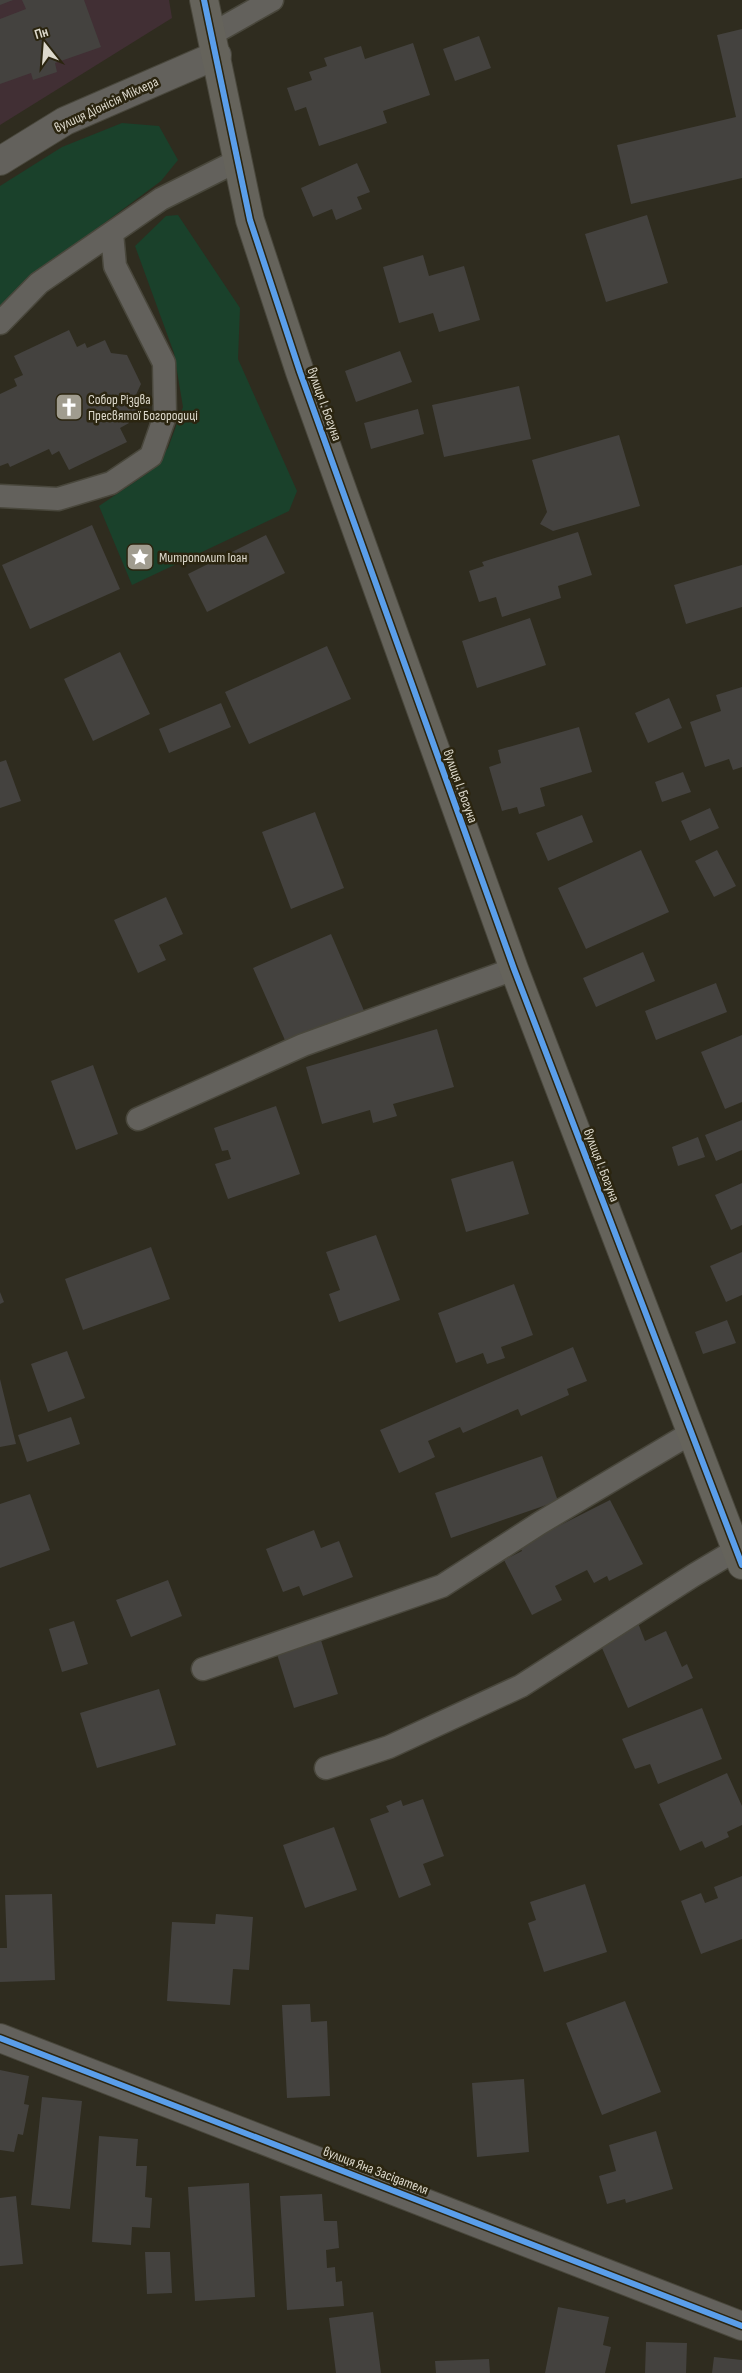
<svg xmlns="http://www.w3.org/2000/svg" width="742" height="2373" font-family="'Sofia Sans Condensed',sans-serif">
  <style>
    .education { fill: #412f34 }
    .green { fill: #1a412b }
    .building { fill: #44423f }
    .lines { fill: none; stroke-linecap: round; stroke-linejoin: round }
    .lane-casing { stroke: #49473c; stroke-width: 25 }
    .street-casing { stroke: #49473c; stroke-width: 30 }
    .secondary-casing { stroke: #49473c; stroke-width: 30 }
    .lane { stroke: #63615c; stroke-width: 22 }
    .street { stroke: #63615c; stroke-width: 28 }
    .secondary { stroke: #65635b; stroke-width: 28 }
    .cycleway-casing { stroke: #2b2510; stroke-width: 9 }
    .cycleway { stroke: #5a9eea; stroke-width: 6 }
    .labels { text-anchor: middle; stroke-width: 5; stroke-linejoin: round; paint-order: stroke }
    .street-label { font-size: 14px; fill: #ddd9cc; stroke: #2b2510 }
    .poi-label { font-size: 14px; fill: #ddd9cc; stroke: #2b2510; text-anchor: start }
  </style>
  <rect width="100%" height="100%" fill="#2f2c1f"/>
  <!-- education -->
  <path class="education" d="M 0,0 L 169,0 L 172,18 L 0,125 Z"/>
  <!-- green -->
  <path class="green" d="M 122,123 L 159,126 L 178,160 L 161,181 L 49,264 L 0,307 L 0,186 L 62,147 Z
    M 178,215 L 240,308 L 238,359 L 297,491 L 289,511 L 132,585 L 99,506 L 148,473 L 168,448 L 183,407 L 174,353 L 135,246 L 166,216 Z"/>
  <!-- building -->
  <path class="building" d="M 0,0 L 13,0 L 0,5 Z
    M 22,0 L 84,0 L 101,47 L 55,63 L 57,72 L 33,80 L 31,73 L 0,84 L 0,19 L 26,9 Z
    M 742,29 L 742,178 L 631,204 L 617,145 L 736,117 L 717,35 Z
    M 479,36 L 491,68 L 455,81 L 443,49 Z
    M 413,43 L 430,95 L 383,111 L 387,123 L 319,146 L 306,107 L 295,111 L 287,88 L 312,80 L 309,72 L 327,66 L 324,58 L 361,46 L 365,59 Z
    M 357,163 L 370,192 L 357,197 L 362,209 L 336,220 L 332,209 L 313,217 L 301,188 Z
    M 647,215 L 668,283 L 606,302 L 585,234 Z
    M 423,255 L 429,276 L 464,266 L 480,320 L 439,332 L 433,313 L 399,323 L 383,267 Z
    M 69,330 L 77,347 L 85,343 L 87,348 L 105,340 L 111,353 L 127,355 L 141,384 L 134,399 L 141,415 L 128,421 L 129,423 L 120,428 L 127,442 L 69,470 L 59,451 L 52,455 L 49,449 L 10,467 L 8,463 L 0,466 L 0,394 L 17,386 L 14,379 L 23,375 L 14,356 Z
    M 400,351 L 412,382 L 356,402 L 345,371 Z
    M 519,386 L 531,439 L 444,457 L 432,405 Z
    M 418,409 L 424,434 L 371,449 L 364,423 Z
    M 619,435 L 640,506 L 553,531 L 540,524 L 547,512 L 532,460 Z
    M 92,525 L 120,589 L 30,629 L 2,565 Z
    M 578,532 L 592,575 L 558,586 L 561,598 L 502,617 L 496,597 L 479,602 L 469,571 L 484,566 L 482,562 Z
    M 266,535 L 285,573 L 207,612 L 188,574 Z
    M 742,565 L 742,607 L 686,624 L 674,585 Z
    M 530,618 L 546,665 L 477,688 L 462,641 Z
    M 327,646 L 351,699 L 249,744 L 225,692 Z
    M 120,652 L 150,714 L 93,741 L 64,679 Z
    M 742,687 L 742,767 L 733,770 L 729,759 L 705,767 L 690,722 L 721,711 L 716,695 Z
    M 669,698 L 682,728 L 648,743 L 635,713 Z
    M 221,703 L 231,727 L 169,753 L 159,729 Z
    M 579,727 L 592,772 L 540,788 L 545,806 L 519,814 L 517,807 L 502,811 L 489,767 L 501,763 L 498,750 Z
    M 6,760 L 21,801 L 0,808 L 0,762 Z
    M 683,772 L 691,792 L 662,802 L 655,782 Z
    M 710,808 L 719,828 L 690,841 L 681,821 Z
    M 315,812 L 344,888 L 291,909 L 262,832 Z
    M 582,815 L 593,842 L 548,861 L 536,833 Z
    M 641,850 L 669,912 L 586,949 L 558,888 Z
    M 717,850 L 736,886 L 714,897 L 695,861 Z
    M 166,897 L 183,934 L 159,945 L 166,960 L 138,973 L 114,920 Z
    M 331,934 L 365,1013 L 288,1047 L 253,968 Z
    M 643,952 L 655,981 L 596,1007 L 583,978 Z
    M 716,983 L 727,1012 L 656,1040 L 645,1011 Z
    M 437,1029 L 454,1087 L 393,1104 L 397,1116 L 373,1123 L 370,1110 L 322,1124 L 306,1067 Z
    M 742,1035 L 742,1102 L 725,1109 L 701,1052 Z
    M 93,1065 L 118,1134 L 76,1150 L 51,1081 Z
    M 276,1106 L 300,1174 L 228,1199 L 215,1164 L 231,1159 L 228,1150 L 222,1151 L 214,1128 Z
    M 742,1120 L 742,1150 L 716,1161 L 705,1135 Z
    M 698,1137 L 705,1157 L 678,1166 L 672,1147 Z
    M 513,1161 L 529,1214 L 466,1232 L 451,1179 Z
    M 742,1183 L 742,1225 L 731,1230 L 715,1195 Z
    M 376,1235 L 400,1300 L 339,1322 L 329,1294 L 340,1290 L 326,1252 Z
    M 151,1247 L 170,1299 L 83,1330 L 65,1279 Z
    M 742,1252 L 742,1295 L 726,1302 L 710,1266 Z
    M 514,1284 L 533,1335 L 501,1347 L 505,1358 L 487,1364 L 483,1353 L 456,1363 L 438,1313 Z
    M 0,1292 L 4,1302 L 0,1304 Z
    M 727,1320 L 736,1343 L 703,1354 L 695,1332 Z
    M 573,1347 L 587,1381 L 567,1389 L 569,1395 L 521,1416 L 518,1409 L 463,1433 L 460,1427 L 428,1441 L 435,1457 L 399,1473 L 380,1430 Z
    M 67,1351 L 85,1398 L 48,1412 L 31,1364 Z
    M 0,1379 L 16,1444 L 0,1447 Z
    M 71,1417 L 80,1444 L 27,1462 L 18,1435 Z
    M 542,1456 L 558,1501 L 451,1538 L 435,1493 Z
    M 30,1494 L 50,1550 L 0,1568 L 0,1504 Z
    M 610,1500 L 643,1564 L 609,1581 L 607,1576 L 594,1583 L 587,1570 L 555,1586 L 562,1600 L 532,1615 L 504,1560 L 522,1551 L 519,1546 Z
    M 314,1530 L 321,1548 L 339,1541 L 353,1577 L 303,1596 L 299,1586 L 283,1592 L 266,1549 Z
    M 168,1580 L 182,1616 L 131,1637 L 116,1600 Z
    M 74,1621 L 88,1664 L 62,1672 L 49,1629 Z
    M 638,1623 L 645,1641 L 666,1631 L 682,1667 L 687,1664 L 693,1678 L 628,1708 L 602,1648 Z
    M 320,1637 L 338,1694 L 294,1708 L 276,1651 Z
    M 159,1689 L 176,1745 L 97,1768 L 80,1713 Z
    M 702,1708 L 722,1759 L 658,1784 L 650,1764 L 635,1769 L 622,1739 Z
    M 727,1773 L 742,1806 L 742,1825 L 727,1832 L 729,1837 L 705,1848 L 702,1841 L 680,1851 L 659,1804 Z
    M 423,1799 L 444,1856 L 423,1864 L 431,1885 L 399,1898 L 370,1819 L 389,1812 L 386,1806 L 401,1800 L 403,1806 Z
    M 334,1827 L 357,1890 L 305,1908 L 283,1845 Z
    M 742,1876 L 742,1939 L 701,1954 L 681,1901 L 701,1893 L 705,1903 L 718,1898 L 714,1887 Z
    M 585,1884 L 607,1952 L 544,1972 L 528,1923 L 536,1920 L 530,1902 Z
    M 52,1894 L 55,1980 L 0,1982 L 0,1948 L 7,1948 L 5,1895 Z
    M 216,1914 L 253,1917 L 249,1970 L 233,1969 L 230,2005 L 167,2001 L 172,1922 L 215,1924 Z
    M 625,2001 L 661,2092 L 602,2115 L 566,2023 Z
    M 310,2004 L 311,2022 L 327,2021 L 330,2096 L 287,2098 L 282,2005 Z
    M 0,2070 L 29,2076 L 24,2104 L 29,2105 L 23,2135 L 18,2134 L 14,2152 L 0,2150 Z
    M 524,2079 L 529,2152 L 477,2157 L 472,2083 Z
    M 42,2097 L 82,2101 L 70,2209 L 31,2205 Z
    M 656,2131 L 673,2189 L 626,2203 L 625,2199 L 607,2204 L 599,2176 L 616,2171 L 609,2145 Z
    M 99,2136 L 138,2139 L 136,2166 L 147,2166 L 145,2197 L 152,2198 L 150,2228 L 132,2227 L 131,2245 L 92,2242 Z
    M 249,2183 L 255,2297 L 195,2301 L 188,2187 Z
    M 322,2194 L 324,2221 L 337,2221 L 339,2248 L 326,2250 L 327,2268 L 335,2267 L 336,2282 L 342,2281 L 344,2306 L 287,2310 L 280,2196 Z
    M 16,2196 L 23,2264 L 0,2266 L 0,2198 Z
    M 145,2252 L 170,2252 L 172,2293 L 147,2294 Z
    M 558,2307 L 609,2317 L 603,2345 L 611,2347 L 605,2373 L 545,2373 Z
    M 373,2312 L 381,2373 L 336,2373 L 329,2318 Z
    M 646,2342 L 687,2343 L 686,2373 L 645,2373 Z
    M 714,2357 L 742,2360 L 742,2373 L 712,2373 Z
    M 489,2359 L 490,2373 L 436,2373 L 435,2361 Z"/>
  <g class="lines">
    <!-- lane casing -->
    <g class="lane-casing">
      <path id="lane" d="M 212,34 L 272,0
        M 0,323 L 39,283 L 161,199 L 239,160
        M 0,496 L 58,499 L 111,483 L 151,456 L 165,416 L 164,363 L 115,266 L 112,233
        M 138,1119 L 303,1045 L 514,969
        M 203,1669 L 442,1586 L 540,1523 L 691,1433
        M 326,1768 L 389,1747 L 521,1686 L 694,1575 L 736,1550"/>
    </g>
    <!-- street casing -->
    <g class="street-casing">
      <path id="street" d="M 0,161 L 65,121 L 217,55
        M 0,2038 L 742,2326"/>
    </g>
    <!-- secondary casing -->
    <g class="secondary-casing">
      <path id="secondary" d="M 204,0 L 250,220 L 300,372 L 514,969 L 742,1565"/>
    </g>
    <!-- lane -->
    <use href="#lane" class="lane"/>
    <!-- street -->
    <use href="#street" class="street"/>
    <!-- secondary -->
    <use href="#secondary" class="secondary"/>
    <!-- cycleway casing -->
    <g class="cycleway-casing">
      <path id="cycleway" d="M 204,0 L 250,220 L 300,372 L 514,969 L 742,1565
        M 0,2038 L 742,2326"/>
    </g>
    <!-- cycleway -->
    <use href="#cycleway" class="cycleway"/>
  </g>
  <!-- icons -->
  <defs>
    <g id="church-square" transform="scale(1.4375)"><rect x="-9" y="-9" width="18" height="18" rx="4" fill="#a09c8f" stroke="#2b2510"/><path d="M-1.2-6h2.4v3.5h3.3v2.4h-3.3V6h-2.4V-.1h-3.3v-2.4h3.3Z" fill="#fff"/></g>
    <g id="sight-square" transform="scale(1.4375)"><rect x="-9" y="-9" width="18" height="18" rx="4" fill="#a09c8f" stroke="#2b2510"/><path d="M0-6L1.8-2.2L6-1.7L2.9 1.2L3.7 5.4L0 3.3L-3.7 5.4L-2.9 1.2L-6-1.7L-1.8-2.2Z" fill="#fff"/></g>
  </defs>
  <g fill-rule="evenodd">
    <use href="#church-square" x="69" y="407"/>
    <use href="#sight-square" x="140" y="557"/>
  </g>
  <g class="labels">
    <!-- street labels -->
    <g class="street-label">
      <text transform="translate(106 104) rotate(-25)" y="5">вулиця Діонісія Міклера</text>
      <text transform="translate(325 404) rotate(70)" y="5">вулиця І. Богуна</text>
      <text transform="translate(461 786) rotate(70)" y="5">вулиця І. Богуна</text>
      <text transform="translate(602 1165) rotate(69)" y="5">вулиця І. Богуна</text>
      <text transform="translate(376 2170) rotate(21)" y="5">вулиця Яна Засідателя</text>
    </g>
    <!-- poi labels -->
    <g class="poi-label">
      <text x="88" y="404">Собор Різдва<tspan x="88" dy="16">Пресвятої Богородиці</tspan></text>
      <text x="159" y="562">Митрополит Іоан</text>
    </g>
  </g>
  <!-- north arrow -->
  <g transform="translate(45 45) rotate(343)" stroke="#2b2510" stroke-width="4" paint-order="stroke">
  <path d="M0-4L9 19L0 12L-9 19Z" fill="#ddd9cc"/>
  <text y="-8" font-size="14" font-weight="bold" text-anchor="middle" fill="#ddd9cc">Пн</text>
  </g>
</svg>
